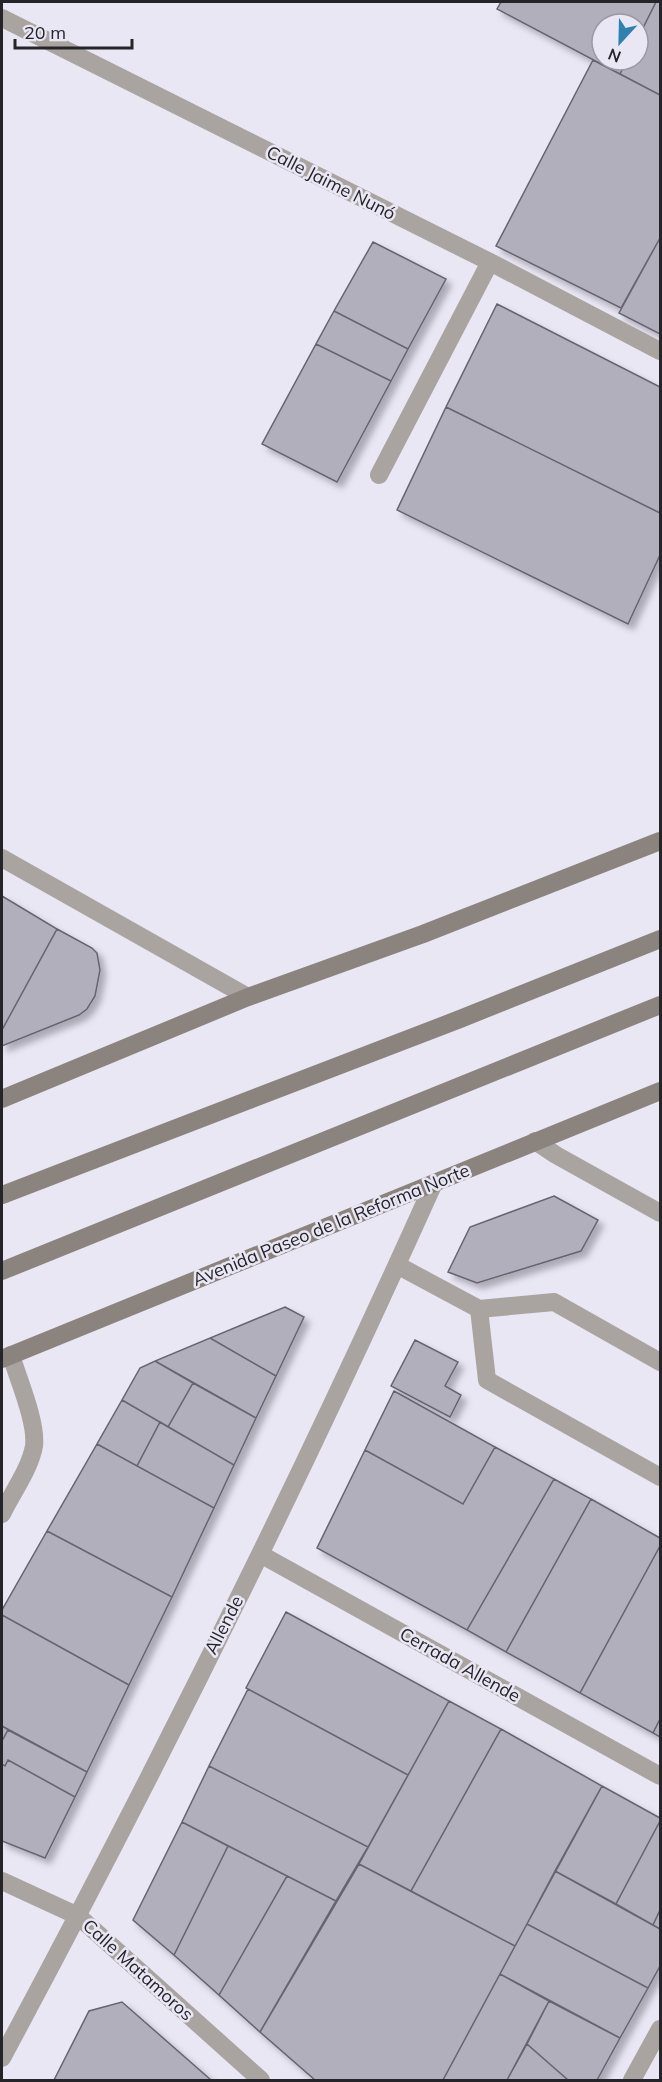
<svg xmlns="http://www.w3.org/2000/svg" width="662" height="2082" font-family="Mulish,sans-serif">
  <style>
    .building { fill: #b1afbc; stroke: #676470; stroke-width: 1.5; filter: url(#shadow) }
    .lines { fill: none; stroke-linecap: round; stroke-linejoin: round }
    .lane { stroke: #aaa4a0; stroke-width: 18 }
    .street { stroke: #aaa4a0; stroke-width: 18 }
    .secondary { stroke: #8b837d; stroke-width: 18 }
    .labels { text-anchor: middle; stroke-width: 5; stroke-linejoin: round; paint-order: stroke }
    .street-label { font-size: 18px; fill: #252429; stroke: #eae7f5 }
  </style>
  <defs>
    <filter id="shadow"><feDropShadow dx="5.5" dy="5.5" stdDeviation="3" flood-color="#0004"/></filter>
  </defs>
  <rect width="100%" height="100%" fill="#eae7f5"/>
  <!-- building -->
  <path class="building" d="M 501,2 L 656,2 L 638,38 L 638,24 L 602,24 L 602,60 L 627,60 L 620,74 L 497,9 Z
    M 656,2 L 660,2 L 660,95 L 620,74 L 627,60 L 638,60 L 638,38 Z
    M 593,60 L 660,95 L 660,238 L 621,308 L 496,246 Z
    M 660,238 L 660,334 L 619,313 Z
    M 373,242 L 446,279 L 408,349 L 334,311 Z
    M 497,304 L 660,387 L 660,513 L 446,407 Z
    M 334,311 L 408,349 L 391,381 L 316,344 Z
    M 316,344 L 391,381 L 337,482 L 262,444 Z
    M 446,407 L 660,513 L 660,555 L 628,624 L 397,510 Z
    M 2,896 L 57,929 L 2,1030 Z
    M 57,929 L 92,948 L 97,953 L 100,970 L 95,996 L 87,1009 L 79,1015 L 2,1046 L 2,1030 Z
    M 554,1196 L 598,1220 L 581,1251 L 477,1283 L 448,1272 L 470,1227 Z
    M 285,1307 L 304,1317 L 276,1376 L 210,1338 Z
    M 210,1338 L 276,1376 L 256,1418 L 155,1361 Z
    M 415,1340 L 458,1362 L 445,1386 L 461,1395 L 450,1417 L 391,1386 Z
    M 155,1361 L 193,1383 L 168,1427 L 122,1400 L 140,1368 Z
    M 193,1383 L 256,1418 L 234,1465 L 168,1427 Z
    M 394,1391 L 495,1447 L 463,1504 L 365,1450 Z
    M 122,1400 L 160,1422 L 137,1466 L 97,1444 Z
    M 160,1422 L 234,1465 L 214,1508 L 137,1466 Z
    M 97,1444 L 214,1508 L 172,1597 L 47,1531 Z
    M 495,1447 L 554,1479 L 467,1630 L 317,1548 L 365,1450 L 463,1504 Z
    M 554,1479 L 591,1499 L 506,1652 L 467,1630 Z
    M 591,1499 L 660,1538 L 660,1546 L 580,1693 L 506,1652 Z
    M 47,1531 L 172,1597 L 129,1685 L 2,1615 L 2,1610 Z
    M 660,1546 L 660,1719 L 653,1733 L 580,1693 Z
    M 286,1612 L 449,1701 L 408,1775 L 246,1688 Z
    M 2,1615 L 129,1685 L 87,1772 L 2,1726 Z
    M 248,1689 L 408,1775 L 368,1847 L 209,1766 Z
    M 449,1701 L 501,1729 L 411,1891 L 359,1864 Z
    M 660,1719 L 660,1737 L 653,1733 Z
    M 2,1726 L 8,1730 L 2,1741 Z
    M 501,1729 L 602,1786 L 515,1946 L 411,1891 Z
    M 8,1730 L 87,1772 L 75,1797 L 8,1760 L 5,1766 L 2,1764 L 2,1741 Z
    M 8,1760 L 75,1797 L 45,1858 L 2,1841 L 2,1764 L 5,1766 Z
    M 209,1766 L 368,1847 L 336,1901 L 182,1822 Z
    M 602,1786 L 660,1818 L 660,1821 L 616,1904 L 555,1871 Z
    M 660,1821 L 660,1910 L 653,1925 L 616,1904 Z
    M 182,1822 L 228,1846 L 174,1955 L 133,1920 Z
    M 228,1846 L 287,1876 L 219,1995 L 174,1955 Z
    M 359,1864 L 515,1946 L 443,2080 L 315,2080 L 260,2032 Z
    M 555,1871 L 660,1929 L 660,1966 L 648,1988 L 527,1924 Z
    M 287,1876 L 336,1901 L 260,2032 L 219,1995 Z
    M 660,1910 L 660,1929 L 653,1925 Z
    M 527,1924 L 648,1988 L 620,2038 L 500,1974 Z
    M 500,1974 L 549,2001 L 507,2080 L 443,2080 Z
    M 549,2001 L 620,2038 L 597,2080 L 568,2080 L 527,2044 Z
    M 122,2002 L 211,2080 L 54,2080 L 89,2011 Z
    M 527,2044 L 568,2080 L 507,2080 Z"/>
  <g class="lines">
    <!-- lane -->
    <path class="lane" d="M 397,1265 L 479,1309 L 554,1302 L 660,1362
      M 479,1309 L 487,1380 L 660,1477"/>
    <!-- street -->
    <path class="street" d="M 2,18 L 490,262 L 660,351
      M 379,475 L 490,262
      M 2,858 L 248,997
      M 535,1141 L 556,1155 L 660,1213
      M 2,1514 C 12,1493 30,1469 34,1446 C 37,1422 18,1379 11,1355
      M 260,1554 L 660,1776
      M 2,1881 L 78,1916 L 261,2080
      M 2,2058 C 155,1773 300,1481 433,1185
      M 632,2080 L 660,2029"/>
    <!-- secondary -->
    <path class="secondary" d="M 2,1099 L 248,997 L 423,934 L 660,841
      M 2,1195 L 460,1019 L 660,939
      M 2,1271 L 660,1005
      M 2,1359 L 660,1091"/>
  </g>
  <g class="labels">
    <!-- street labels -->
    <g class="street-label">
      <text transform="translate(331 183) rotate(27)" y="6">Calle Jaime Nunó</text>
      <text transform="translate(331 1225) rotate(-22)" y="6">Avenida Paseo de la Reforma Norte</text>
      <text transform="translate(224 1625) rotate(-63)" y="6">Allende</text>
      <text transform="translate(460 1665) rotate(29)" y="6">Cerrada Allende</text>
      <text transform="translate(138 1970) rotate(42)" y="6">Calle Matamoros</text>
    </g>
  </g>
  <!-- border -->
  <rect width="662" height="2082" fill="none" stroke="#252429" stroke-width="6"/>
  <!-- north arrow -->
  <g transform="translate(620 42) rotate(202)"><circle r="28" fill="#eae7f5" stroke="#9b99a3" stroke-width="1.5"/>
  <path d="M0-4.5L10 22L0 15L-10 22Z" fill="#2f81b2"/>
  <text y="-9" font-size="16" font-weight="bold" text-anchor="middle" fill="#252429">N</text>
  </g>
  <!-- scale -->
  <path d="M15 39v9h117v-9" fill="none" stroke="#252429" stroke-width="3"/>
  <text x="24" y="39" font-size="18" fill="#252429" stroke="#eae7f5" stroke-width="4.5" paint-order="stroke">20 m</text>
</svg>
